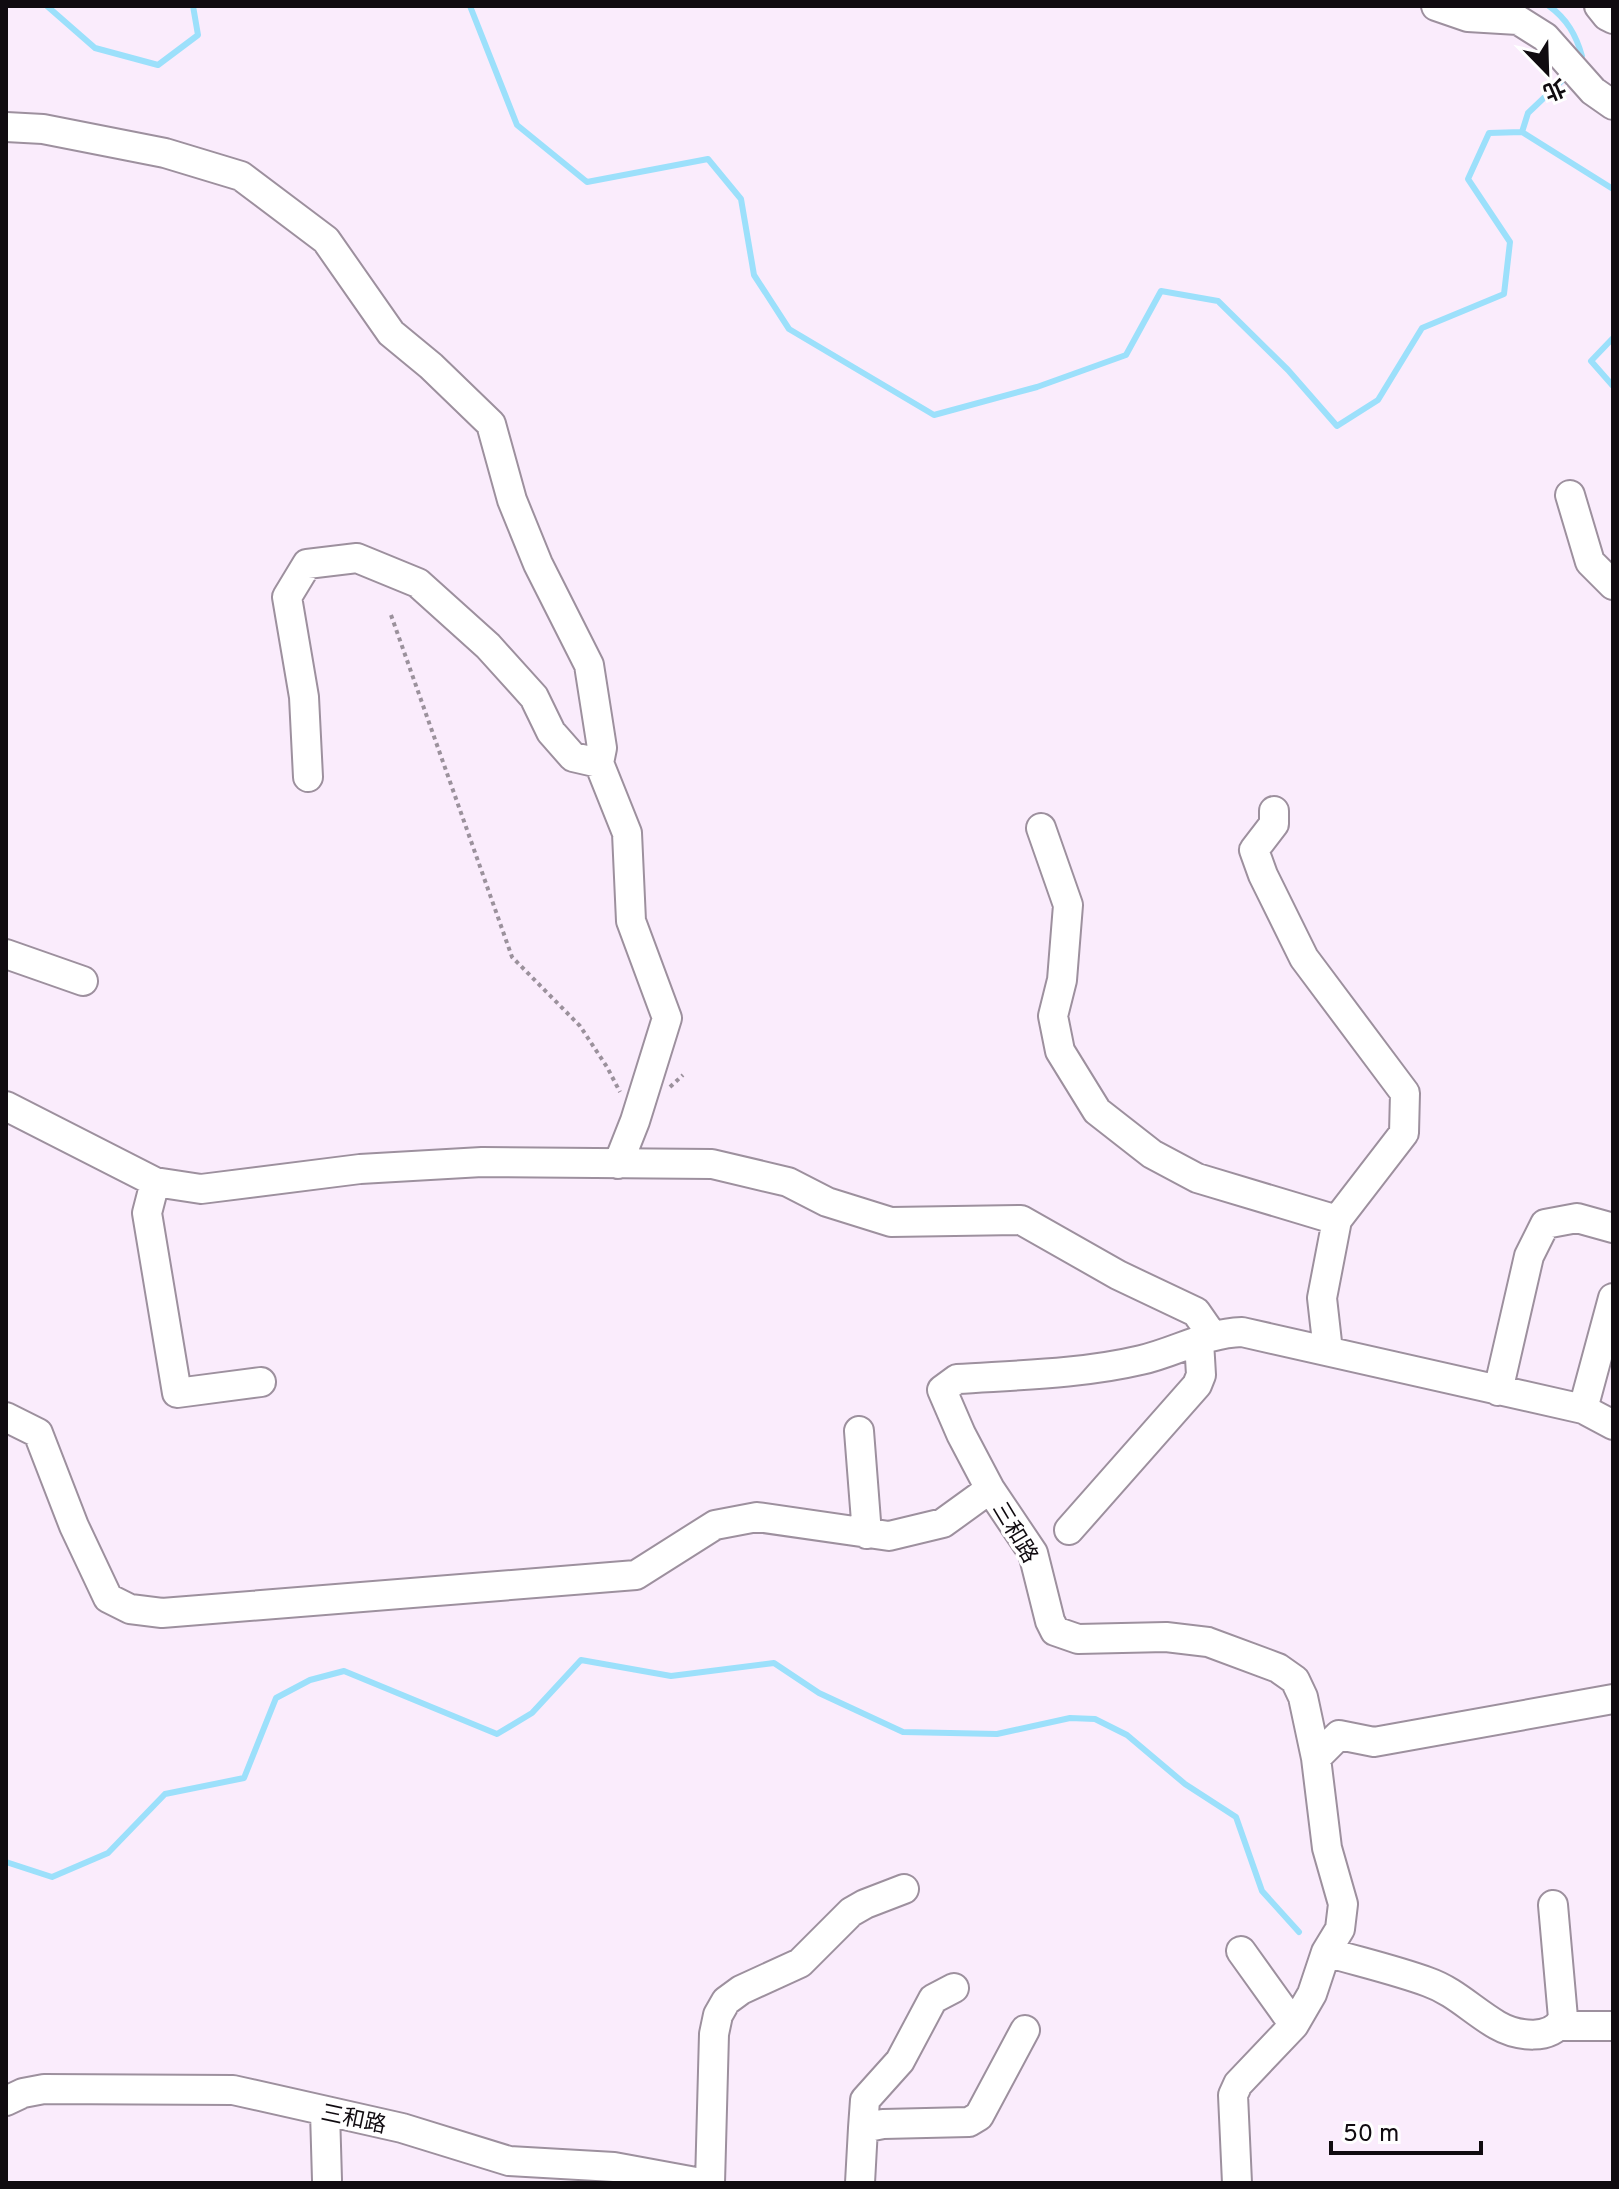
<svg xmlns="http://www.w3.org/2000/svg" width="1619" height="2189" font-family="Overpass,'Noto Sans TC',sans-serif">
  <style>
    .lines { fill: none; stroke-linecap: round; stroke-linejoin: round }
    .stream { stroke: #9ce0fb; stroke-width: 6 }
    .minor-casing { stroke: #9d909e; stroke-width: 32 }
    .path { stroke: #9b919c; stroke-width: 4; stroke-dasharray: 4 4; stroke-linecap: butt }
    .minor { stroke: #fff; stroke-width: 28 }
    .labels { text-anchor: middle; stroke-width: 7; stroke-linejoin: round; paint-order: stroke }
    .street-label { font-size: 22px; fill: #100b10; stroke: #fff }
  </style>
  <rect width="100%" height="100%" fill="#faecfc"/>
  <g class="lines">
    <!-- stream -->
    <path class="stream" d="M 47,6 L 95,48 L 158,65 L 198,35 L 193,6
      M 470,6 L 517,125 L 587,182 L 708,159 L 741,199 L 754,275 L 789,329 L 934,415 L 1037,387 L 1126,355 L 1161,291 L 1218,301 L 1288,370 L 1337,426 L 1378,400 L 1422,328 L 1504,294 L 1510,242 L 1468,179 L 1489,133 L 1522,132 L 1613,189
      M 1549,6 C 1567,19 1576,35 1582,56 L 1578,62
      M 1522,132 L 1528,113 L 1569,74
      M 1613,338 L 1591,361 L 1613,386
      M 6,1862 L 52,1877 L 108,1853 L 165,1794 L 244,1778 L 276,1698 L 310,1680 L 344,1671 L 497,1734 L 532,1713 L 581,1660 L 671,1676 L 774,1663 L 819,1693 L 903,1732 L 997,1734 L 1070,1718 L 1095,1719 L 1127,1735 L 1185,1784 L 1236,1817 L 1262,1891 L 1299,1932"/>
    <!-- minor casing -->
    <g class="minor-casing">
      <path id="minor" d="M 1436,6 L 1468,17 L 1518,20 L 1545,37 L 1593,91 L 1613,105
        M 1599,6 L 1607,16 L 1613,19
        M 6,127 L 43,129 L 165,153 L 241,176 L 326,240 L 391,333 L 431,366 L 491,424 L 512,500 L 538,564 L 589,665 L 602,748 L 599,763 L 627,833 L 631,921 L 667,1018 L 635,1121 L 618,1164
        M 1570,495 L 1590,562 L 1613,585
        M 308,777 L 304,697 L 287,597 L 307,564 L 357,558 L 418,583 L 488,646 L 534,697 L 551,732 L 573,757 L 599,763
        M 1274,811 L 1274,824 L 1254,850 L 1263,875 L 1304,958 L 1405,1093 L 1404,1133 L 1337,1220 L 1322,1298 L 1328,1351
        M 1041,828 L 1068,905 L 1062,980 L 1053,1016 L 1060,1051 L 1097,1111 L 1152,1154 L 1197,1178 L 1337,1220
        M 6,954 L 83,981
        M 6,1106 L 155,1182 L 201,1189 L 360,1169 L 482,1162 L 712,1164 L 788,1182 L 827,1202 L 891,1222 L 1021,1220 L 1118,1275 L 1196,1312 L 1212,1335
        M 155,1182 L 147,1213 L 177,1393 L 261,1382
        M 1498,1391 L 1529,1256 L 1545,1224 L 1577,1218 L 1613,1228
        M 1583,1409 L 1613,1298
        M 6,1417 L 38,1433 L 74,1526 L 108,1598 L 130,1609 L 162,1613 L 636,1575 L 715,1525 L 757,1517 L 889,1536 L 943,1523 L 990,1489
        M 859,1431 L 867,1534
        M 1069,1530 L 1197,1385 L 1201,1375 L 1199,1341
        M 1316,1758 L 1339,1735 L 1374,1742 L 1613,1699
        M 1241,1951 L 1294,2025
        M 1326,1952 C 1360,1962 1395,1970 1428,1982 C 1454,1991 1473,2011 1497,2025 C 1516,2036 1553,2042 1563,2018 L 1553,1905
        M 1560,2026 L 1613,2026
        M 6,2101 L 23,2093 L 44,2089 L 233,2090 L 402,2128 L 509,2161 L 614,2167 L 701,2183
        M 325,2112 L 327,2180
        M 863,2128 L 865,2100 L 900,2061 L 933,1999 L 954,1988
        M 710,2183 L 714,2034 L 718,2015 L 726,2001 L 741,1990 L 800,1963 L 851,1912 L 865,1904 L 904,1889
        M 860,2183 L 863,2128 L 883,2124 L 969,2122 L 979,2116 L 1025,2030
        M 1237,2183 L 1233,2095 L 1238,2084 L 1294,2025 L 1312,1994 L 1326,1952 L 1340,1929 L 1343,1904 L 1327,1848 L 1316,1758 L 1303,1697 L 1295,1680 L 1278,1668 L 1208,1642 L 1166,1637 L 1078,1639 L 1055,1631 L 1050,1621 L 1033,1553 L 990,1489 L 961,1434 L 942,1390 L 957,1379 C 1018,1375 1082,1374 1141,1360 C 1176,1352 1206,1333 1242,1332 L 1583,1409 L 1613,1425"/>
    </g>
    <!-- path -->
    <path class="path" d="M 391,615 L 512,957 L 580,1026 L 607,1067 L 620,1092
      M 670,1087 L 683,1075"/>
    <!-- minor -->
    <use href="#minor" class="minor"/>
  </g>
  <g class="labels">
    <!-- street labels -->
    <g class="street-label">
      <text transform="translate(1016 1532) rotate(59)" y="8">三和路</text>
      <text transform="translate(354 2118) rotate(12)" y="8">三和路</text>
    </g>
  </g>
  <!-- border -->
  <rect width="1619" height="2189" fill="none" stroke="#100b10" stroke-width="16"/>
  <!-- north arrow -->
  <g transform="translate(1547 72) rotate(157)" stroke="#ffffff" stroke-width="6" paint-order="stroke">
  <path d="M0-6L14 30L0 20L-14 30Z" fill="#100b10"/>
  <text y="-12" font-size="22" font-weight="bold" text-anchor="middle" fill="#100b10">北</text>
  </g>
  <!-- scale -->
  <path d="M1331 2141v12h150v-12" fill="none" stroke="#100b10" stroke-width="4"/>
  <text x="1343" y="2141" font-size="24" fill="#100b10" stroke="#ffffff" stroke-width="6" paint-order="stroke">50 m</text>
</svg>
